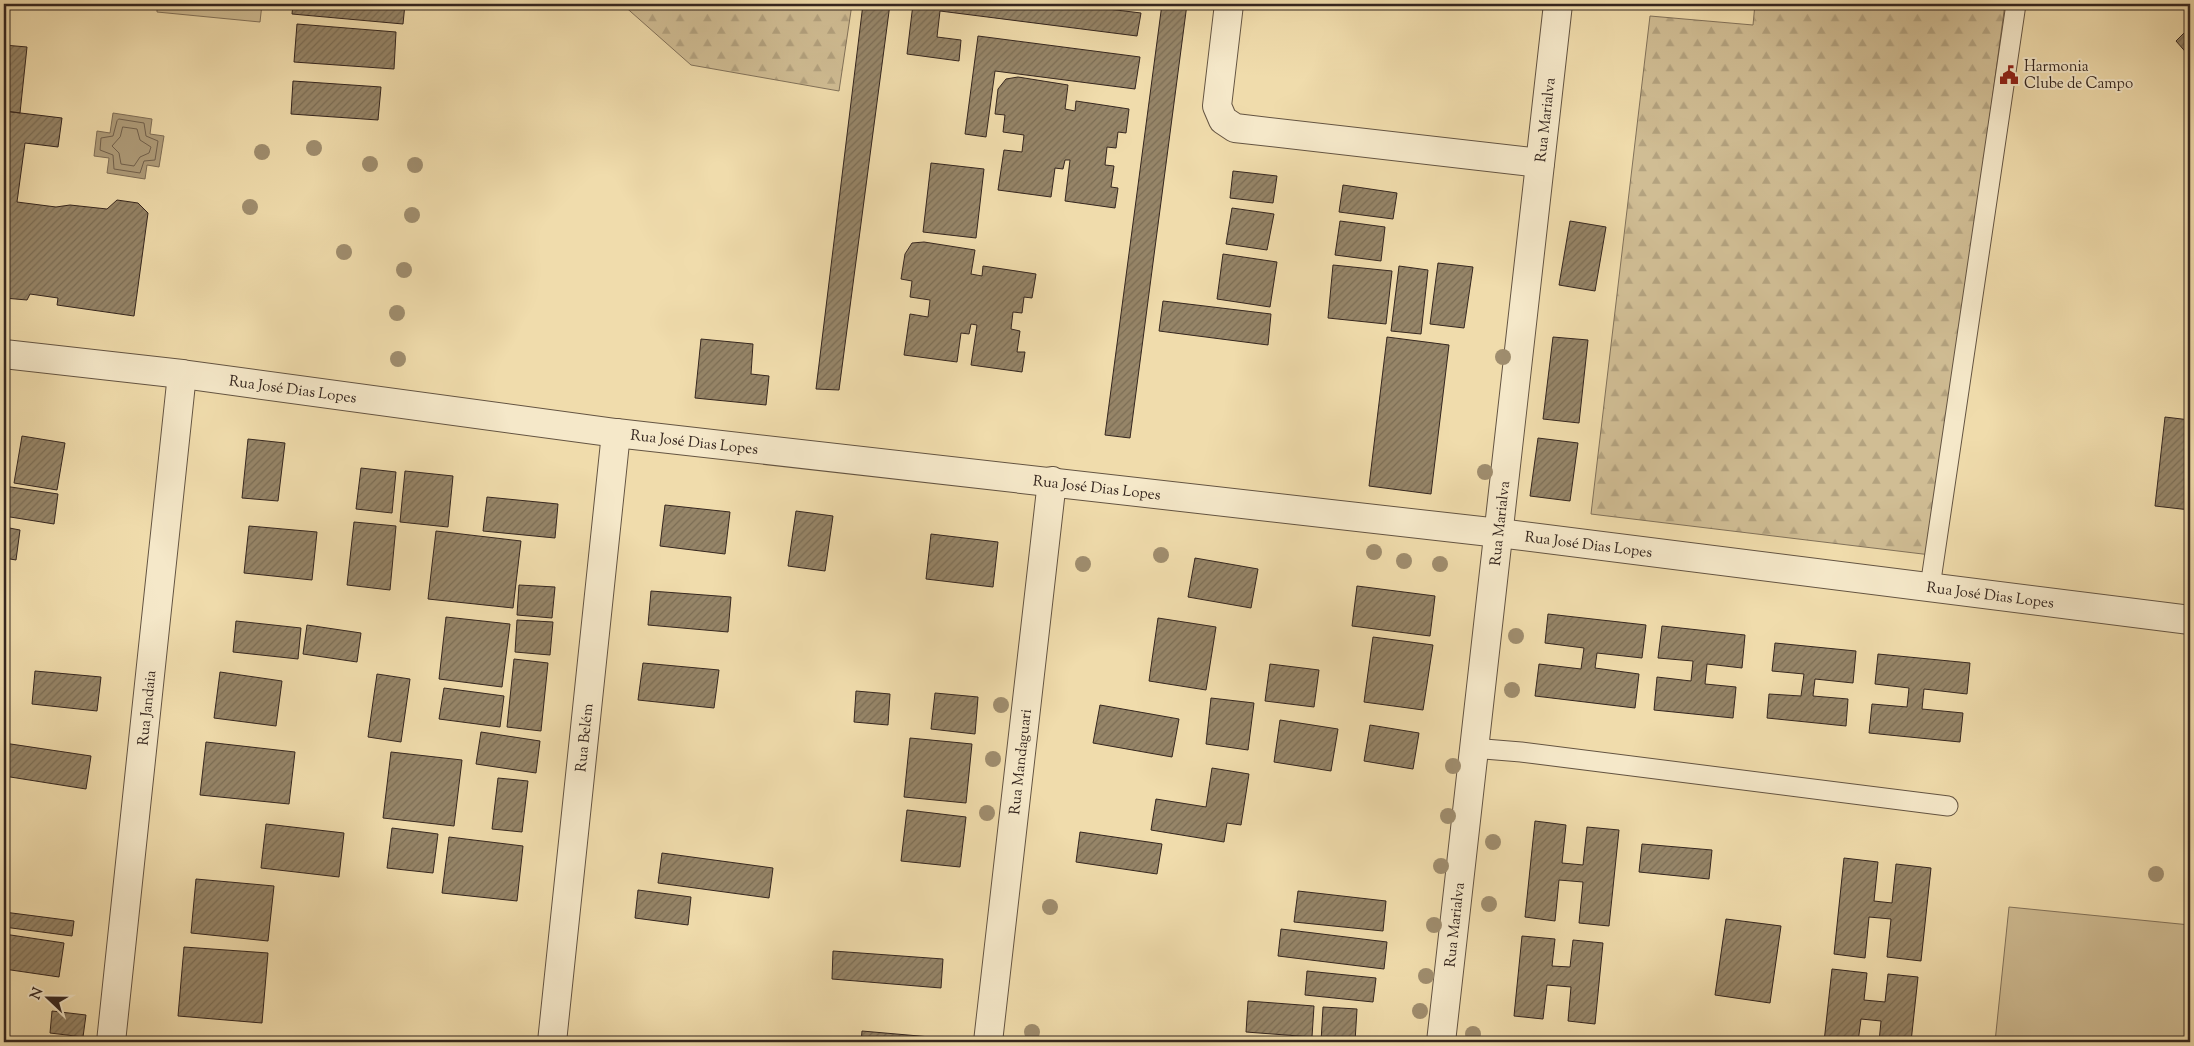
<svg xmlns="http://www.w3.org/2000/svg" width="2194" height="1046" font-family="'Sorts Mill Goudy',serif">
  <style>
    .forest { fill: url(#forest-firs); stroke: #82725a }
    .park { fill: #d0bd94; stroke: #82725a }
    .water { fill: #b09e7c; stroke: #7f6e57 }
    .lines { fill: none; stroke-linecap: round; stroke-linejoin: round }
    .shore { stroke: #72624e; stroke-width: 1 }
    .building { fill: url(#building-hatch); stroke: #35261f }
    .service-casing { stroke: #645442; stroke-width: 21 }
    .minor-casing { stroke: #645442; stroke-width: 30 }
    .tertiary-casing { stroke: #645442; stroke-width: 30 }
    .service { stroke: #f5e8c9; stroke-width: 19 }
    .minor { stroke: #f5e8c9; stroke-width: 28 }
    .tertiary { stroke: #f5e8c9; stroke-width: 28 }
    .tree { fill: #9f8d6e }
    .labels { text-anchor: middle; stroke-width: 4; stroke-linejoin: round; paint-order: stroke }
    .poi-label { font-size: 15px; fill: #35261f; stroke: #f5e8c9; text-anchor: start }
    .street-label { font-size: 15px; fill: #35261f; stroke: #f5e8c9 }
  </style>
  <defs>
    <pattern id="forest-firs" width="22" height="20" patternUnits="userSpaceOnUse" patternTransform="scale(1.25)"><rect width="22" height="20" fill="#d0bd94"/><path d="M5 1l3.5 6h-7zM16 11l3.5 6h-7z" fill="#b3a27f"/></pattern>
    <pattern id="building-hatch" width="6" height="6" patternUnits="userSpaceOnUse" patternTransform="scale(1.25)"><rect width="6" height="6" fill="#968568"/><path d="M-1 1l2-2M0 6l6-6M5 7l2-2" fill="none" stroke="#7b6d55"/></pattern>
  </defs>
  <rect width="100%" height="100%" fill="#f0dcac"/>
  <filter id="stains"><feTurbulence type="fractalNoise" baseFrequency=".004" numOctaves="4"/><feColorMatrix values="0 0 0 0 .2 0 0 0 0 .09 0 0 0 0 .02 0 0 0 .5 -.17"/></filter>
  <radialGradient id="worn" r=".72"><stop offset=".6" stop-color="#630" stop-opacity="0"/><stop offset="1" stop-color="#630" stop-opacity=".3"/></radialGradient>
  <!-- forest -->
  <path class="forest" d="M 622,4 L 852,4 L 839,91 L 691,65 Z
    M 1755,4 L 2005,4 L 1931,555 L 1591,514 L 1650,16 L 1753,25 Z"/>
  <!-- park -->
  <path class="park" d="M 157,4 L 262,4 L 260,22 L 157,12 Z
    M 2009,907 L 2190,925 L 2190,1042 L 1995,1042 Z"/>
  <!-- water -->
  <path class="water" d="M 113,113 L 152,119 L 150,134 L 164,136 L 159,167 L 147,165 L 145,179 L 107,173 L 109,158 L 94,156 L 97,131 L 110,133 Z"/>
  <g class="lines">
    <!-- shore -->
    <path class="shore" d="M 119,119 L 144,123 L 146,136 L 158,141 L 155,160 L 144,161 L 140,173 L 114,169 L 113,155 L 100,150 L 101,138 L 113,136 L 117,121 Z
      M 123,127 L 137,129 L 140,140 L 151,147 L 149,153 L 140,157 L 134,166 L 121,164 L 119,153 L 112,146 L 120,137 Z"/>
  </g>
  <!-- building -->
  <path class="building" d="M 293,4 L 405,4 L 403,24 L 292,14 Z
    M 863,4 L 890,4 L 839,390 L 816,389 Z
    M 913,4 L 1067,4 L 1141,13 L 1137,36 L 940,11 L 937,37 L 961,40 L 959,61 L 907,54 Z
    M 1162,4 L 1187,4 L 1130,438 L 1105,435 Z
    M 297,24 L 396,32 L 394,69 L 294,62 Z
    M 2190,27 L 2190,57 L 2176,41 Z
    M 978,36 L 1140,57 L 1135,89 L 995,71 L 986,137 L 965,134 Z
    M 4,45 L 27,47 L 20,113 L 4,111 Z
    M 1018,77 L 1068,85 L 1065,109 L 1075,111 L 1076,101 L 1129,109 L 1126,133 L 1118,132 L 1116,148 L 1107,147 L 1105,165 L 1114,166 L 1111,187 L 1118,188 L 1115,208 L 1065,201 L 1070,160 L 1065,160 L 1063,169 L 1055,168 L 1051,197 L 998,190 L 1004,150 L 1022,152 L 1024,135 L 1003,132 L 1005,115 L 995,114 L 998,89 L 1006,79 Z
    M 293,81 L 381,87 L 378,120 L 291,114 Z
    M 4,111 L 62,118 L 58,147 L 25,143 L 17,202 L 56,207 L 70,205 L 107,209 L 117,200 L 138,203 L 148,213 L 134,316 L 57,305 L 58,298 L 30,294 L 27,300 L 4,298 Z
    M 931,163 L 984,169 L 976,238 L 923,232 Z
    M 1233,171 L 1277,176 L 1273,203 L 1230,198 Z
    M 1343,185 L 1397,193 L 1393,219 L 1339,212 Z
    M 1232,208 L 1274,214 L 1267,250 L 1226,244 Z
    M 1340,221 L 1385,227 L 1381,261 L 1335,255 Z
    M 1570,221 L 1606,227 L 1595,291 L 1559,285 Z
    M 924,242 L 975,250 L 971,274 L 982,276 L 983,266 L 1036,274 L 1032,298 L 1024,297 L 1022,313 L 1013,312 L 1011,329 L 1020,331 L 1017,352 L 1025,352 L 1022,372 L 971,365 L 977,325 L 971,324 L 969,334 L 961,333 L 957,362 L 904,355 L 910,314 L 928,317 L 930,300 L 910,297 L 912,281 L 901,279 L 905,254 L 912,243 Z
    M 1223,254 L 1277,262 L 1270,307 L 1217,299 Z
    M 1438,263 L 1473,267 L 1464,328 L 1430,324 Z
    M 1333,265 L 1392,271 L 1386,324 L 1328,318 Z
    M 1399,266 L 1428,270 L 1421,334 L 1391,331 Z
    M 1163,301 L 1271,314 L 1268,345 L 1159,331 Z
    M 1387,337 L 1449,345 L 1431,494 L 1369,486 Z
    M 1553,337 L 1588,340 L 1579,423 L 1543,419 Z
    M 701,339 L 753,344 L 751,374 L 769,376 L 766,405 L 695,398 Z
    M 2165,417 L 2190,420 L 2190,510 L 2155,506 Z
    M 22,436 L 65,443 L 57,490 L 14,483 Z
    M 1538,438 L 1578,443 L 1570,501 L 1530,496 Z
    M 248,439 L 285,443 L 278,501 L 242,498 Z
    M 361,468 L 396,472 L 392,513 L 356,509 Z
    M 405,471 L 453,476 L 448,527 L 400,522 Z
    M 4,486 L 58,494 L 54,524 L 4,516 Z
    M 487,497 L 558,504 L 555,538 L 483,531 Z
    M 665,505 L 730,512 L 725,554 L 660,546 Z
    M 796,511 L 833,516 L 825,571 L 788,566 Z
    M 354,522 L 396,526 L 390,590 L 347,585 Z
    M 249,526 L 317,532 L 312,580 L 244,573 Z
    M 4,527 L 20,530 L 16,560 L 4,558 Z
    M 436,531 L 521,541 L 513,608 L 428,599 Z
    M 931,534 L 998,542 L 993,587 L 926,579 Z
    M 1195,558 L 1258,569 L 1251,608 L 1188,597 Z
    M 519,585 L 555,587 L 552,618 L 517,615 Z
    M 1357,586 L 1435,596 L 1430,636 L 1352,626 Z
    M 651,591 L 731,597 L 728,632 L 648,625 Z
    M 1548,614 L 1646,625 L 1642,658 L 1597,653 L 1595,668 L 1639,674 L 1635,708 L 1535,696 L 1539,664 L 1581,669 L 1584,648 L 1545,643 Z
    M 446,617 L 510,624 L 502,687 L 439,679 Z
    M 1158,618 L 1216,627 L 1206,690 L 1149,681 Z
    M 517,620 L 553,622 L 550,655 L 515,652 Z
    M 236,621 L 301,628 L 298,659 L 233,652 Z
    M 307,625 L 361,633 L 357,662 L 303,654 Z
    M 1662,626 L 1745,635 L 1742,668 L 1707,664 L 1705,684 L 1736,687 L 1733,718 L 1654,710 L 1657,677 L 1691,681 L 1693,661 L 1658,658 Z
    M 1373,637 L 1433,645 L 1423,710 L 1364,702 Z
    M 1775,643 L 1856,651 L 1853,683 L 1815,679 L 1813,696 L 1848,699 L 1846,726 L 1767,718 L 1769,694 L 1801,696 L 1804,674 L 1772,671 Z
    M 1878,654 L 1970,663 L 1967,694 L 1924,689 L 1922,709 L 1963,713 L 1960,742 L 1869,733 L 1872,704 L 1907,707 L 1909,688 L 1875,684 Z
    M 514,659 L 548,663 L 541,731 L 507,727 Z
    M 643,663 L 719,670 L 714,708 L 638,700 Z
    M 1270,664 L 1319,670 L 1314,707 L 1265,701 Z
    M 35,671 L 101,677 L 97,711 L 32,704 Z
    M 220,672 L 282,681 L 276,726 L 214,718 Z
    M 377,674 L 410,679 L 401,742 L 368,737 Z
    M 444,688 L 504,696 L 500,727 L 439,719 Z
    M 856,691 L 890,694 L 888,725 L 854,722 Z
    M 935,693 L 978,697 L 975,734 L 931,729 Z
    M 1211,698 L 1254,703 L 1248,750 L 1206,744 Z
    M 1100,705 L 1179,719 L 1172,757 L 1093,743 Z
    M 1280,720 L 1338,729 L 1331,771 L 1274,762 Z
    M 1370,725 L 1419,733 L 1413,769 L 1364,761 Z
    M 481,732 L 540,741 L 536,773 L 476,764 Z
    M 910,738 L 972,744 L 966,803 L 904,797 Z
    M 206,742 L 295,752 L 289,804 L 200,795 Z
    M 4,743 L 91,756 L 86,789 L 4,776 Z
    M 391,752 L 462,760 L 454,826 L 383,818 Z
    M 1212,768 L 1249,774 L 1241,825 L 1227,823 L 1224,842 L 1151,830 L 1156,799 L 1206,807 Z
    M 498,778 L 528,781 L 522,832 L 492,829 Z
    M 907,810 L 966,817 L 960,867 L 901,861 Z
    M 1535,821 L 1566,825 L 1562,863 L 1583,865 L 1587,827 L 1619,830 L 1609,926 L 1579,923 L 1583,882 L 1559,880 L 1555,921 L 1525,917 Z
    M 266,824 L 344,833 L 339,877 L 261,868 Z
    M 392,828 L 438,834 L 433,873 L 387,868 Z
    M 1080,832 L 1162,844 L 1157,874 L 1076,862 Z
    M 449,837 L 523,846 L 517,901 L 442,893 Z
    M 1642,844 L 1712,850 L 1709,879 L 1639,872 Z
    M 662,853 L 773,868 L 769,898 L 658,883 Z
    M 1844,858 L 1878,862 L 1874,901 L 1892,903 L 1896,864 L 1931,868 L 1921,961 L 1887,957 L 1891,919 L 1869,917 L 1865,958 L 1834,954 Z
    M 196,879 L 274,886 L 268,941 L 191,933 Z
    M 638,890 L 691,897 L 688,925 L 635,918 Z
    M 1298,891 L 1386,901 L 1383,931 L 1294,922 Z
    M 4,912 L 74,921 L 72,936 L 4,927 Z
    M 1726,919 L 1781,926 L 1770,1003 L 1715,995 Z
    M 1281,929 L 1387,942 L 1384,969 L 1278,956 Z
    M 4,934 L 64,943 L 59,977 L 4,969 Z
    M 1522,936 L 1555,939 L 1552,966 L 1570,967 L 1573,940 L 1603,943 L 1595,1024 L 1568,1021 L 1571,987 L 1547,985 L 1543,1019 L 1514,1016 Z
    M 184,947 L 268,953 L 262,1023 L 178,1016 Z
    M 833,951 L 943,959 L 941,988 L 832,979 Z
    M 1832,969 L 1867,973 L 1864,1000 L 1885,1002 L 1888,974 L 1918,977 L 1911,1042 L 1879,1042 L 1881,1021 L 1861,1019 L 1858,1042 L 1824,1042 Z
    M 1307,971 L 1376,978 L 1373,1002 L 1305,995 Z
    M 1248,1001 L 1314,1006 L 1312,1037 L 1246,1032 Z
    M 1323,1007 L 1357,1009 L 1355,1042 L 1321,1042 Z
    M 52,1011 L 86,1015 L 83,1037 L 50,1033 Z
    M 862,1031 L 942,1038 L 942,1042 L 861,1042 Z"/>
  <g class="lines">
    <!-- service casing -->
    <g class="service-casing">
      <path id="service" d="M 1930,587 L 2016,4
        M 1472,748 L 1521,752 L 1948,806"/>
    </g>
    <!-- minor casing -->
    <g class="minor-casing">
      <g id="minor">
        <path d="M 1229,4 L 1217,106 L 1223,120 L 1235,128 L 1540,163"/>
        <path id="s1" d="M 4,354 L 182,374 L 616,433 L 1499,533 L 2190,620"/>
        <path id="s2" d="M 111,1042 L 182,374"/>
        <path id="s3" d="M 552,1042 L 616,433"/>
        <path id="s4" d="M 988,1042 L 1052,481"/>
      </g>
    </g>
    <!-- tertiary casing -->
    <g class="tertiary-casing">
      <g id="tertiary">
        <path id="s5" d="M 1441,1042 L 1558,4"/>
      </g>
    </g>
    <!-- service -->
    <use href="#service" class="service"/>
    <!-- minor -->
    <use href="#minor" class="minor"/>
    <!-- tertiary -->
    <use href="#tertiary" class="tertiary"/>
  </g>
  <!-- trees -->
  <g class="tree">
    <circle cx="314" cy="148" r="8"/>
    <circle cx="262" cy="152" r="8"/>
    <circle cx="370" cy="164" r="8"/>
    <circle cx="415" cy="165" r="8"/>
    <circle cx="250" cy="207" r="8"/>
    <circle cx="412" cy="215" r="8"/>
    <circle cx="344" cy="252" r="8"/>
    <circle cx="404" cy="270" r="8"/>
    <circle cx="397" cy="313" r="8"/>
    <circle cx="1503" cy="357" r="8"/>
    <circle cx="398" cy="359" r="8"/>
    <circle cx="1485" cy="472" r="8"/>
    <circle cx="1374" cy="552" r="8"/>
    <circle cx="1161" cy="555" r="8"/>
    <circle cx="1404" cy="561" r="8"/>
    <circle cx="1083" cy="564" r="8"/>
    <circle cx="1440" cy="564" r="8"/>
    <circle cx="1516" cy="636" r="8"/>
    <circle cx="1512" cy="690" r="8"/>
    <circle cx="1001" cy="705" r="8"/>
    <circle cx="993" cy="759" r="8"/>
    <circle cx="1453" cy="766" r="8"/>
    <circle cx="987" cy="813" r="8"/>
    <circle cx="1448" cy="816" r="8"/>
    <circle cx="1493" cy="842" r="8"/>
    <circle cx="1441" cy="866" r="8"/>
    <circle cx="2156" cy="874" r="8"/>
    <circle cx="1489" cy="904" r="8"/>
    <circle cx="1050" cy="907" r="8"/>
    <circle cx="1434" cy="925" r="8"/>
    <circle cx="1426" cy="976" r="8"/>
    <circle cx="1420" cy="1011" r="8"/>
    <circle cx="1032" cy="1032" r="8"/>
    <circle cx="1473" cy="1034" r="8"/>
  </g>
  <!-- icons -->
  <defs>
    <g id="civic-bare" transform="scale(1.5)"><path d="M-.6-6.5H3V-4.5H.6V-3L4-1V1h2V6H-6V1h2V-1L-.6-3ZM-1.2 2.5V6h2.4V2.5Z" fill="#8f2418" stroke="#f5e8c9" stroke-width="2.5" paint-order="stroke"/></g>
  </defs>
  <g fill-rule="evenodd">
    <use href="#civic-bare" x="2009" y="75"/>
  </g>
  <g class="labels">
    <!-- poi labels -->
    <g class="poi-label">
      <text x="2024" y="71">Harmonia<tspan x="2024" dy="17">Clube de Campo</tspan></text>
    </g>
    <!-- street labels -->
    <g class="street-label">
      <text dy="5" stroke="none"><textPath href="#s5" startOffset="928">Rua Marialva</textPath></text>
      <text dy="5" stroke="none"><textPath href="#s1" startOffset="291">Rua José Dias Lopes</textPath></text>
      <text dy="5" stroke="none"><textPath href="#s1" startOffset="696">Rua José Dias Lopes</textPath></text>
      <text dy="5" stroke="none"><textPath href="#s1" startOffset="1101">Rua José Dias Lopes</textPath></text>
      <text dy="5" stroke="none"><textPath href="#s5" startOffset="522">Rua Marialva</textPath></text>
      <text dy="5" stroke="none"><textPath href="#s1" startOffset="1596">Rua José Dias Lopes</textPath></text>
      <text dy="5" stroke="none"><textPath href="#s1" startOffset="2001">Rua José Dias Lopes</textPath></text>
      <text dy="5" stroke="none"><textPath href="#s2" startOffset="336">Rua Jandaia</textPath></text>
      <text dy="5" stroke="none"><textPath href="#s3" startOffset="306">Rua Belém</textPath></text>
      <text dy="5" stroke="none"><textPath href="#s4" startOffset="282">Rua Mandaguari</textPath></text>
      <text dy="5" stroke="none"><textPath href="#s5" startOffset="118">Rua Marialva</textPath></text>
    </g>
  </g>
  <!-- margin -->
  <rect width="2194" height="1046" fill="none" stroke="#f0dcac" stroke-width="20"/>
  <rect x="5" y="5" width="2184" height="1036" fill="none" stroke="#35261f" stroke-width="2.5"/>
  <rect x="10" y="10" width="2174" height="1026" fill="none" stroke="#35261f"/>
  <!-- north arrow -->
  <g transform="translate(48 998) rotate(292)" stroke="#f5e8c9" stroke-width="4" paint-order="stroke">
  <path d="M0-4L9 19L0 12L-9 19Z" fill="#35261f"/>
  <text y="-8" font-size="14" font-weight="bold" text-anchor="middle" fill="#35261f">N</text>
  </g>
  <rect width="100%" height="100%" filter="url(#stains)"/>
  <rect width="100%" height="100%" fill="url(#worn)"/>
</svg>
